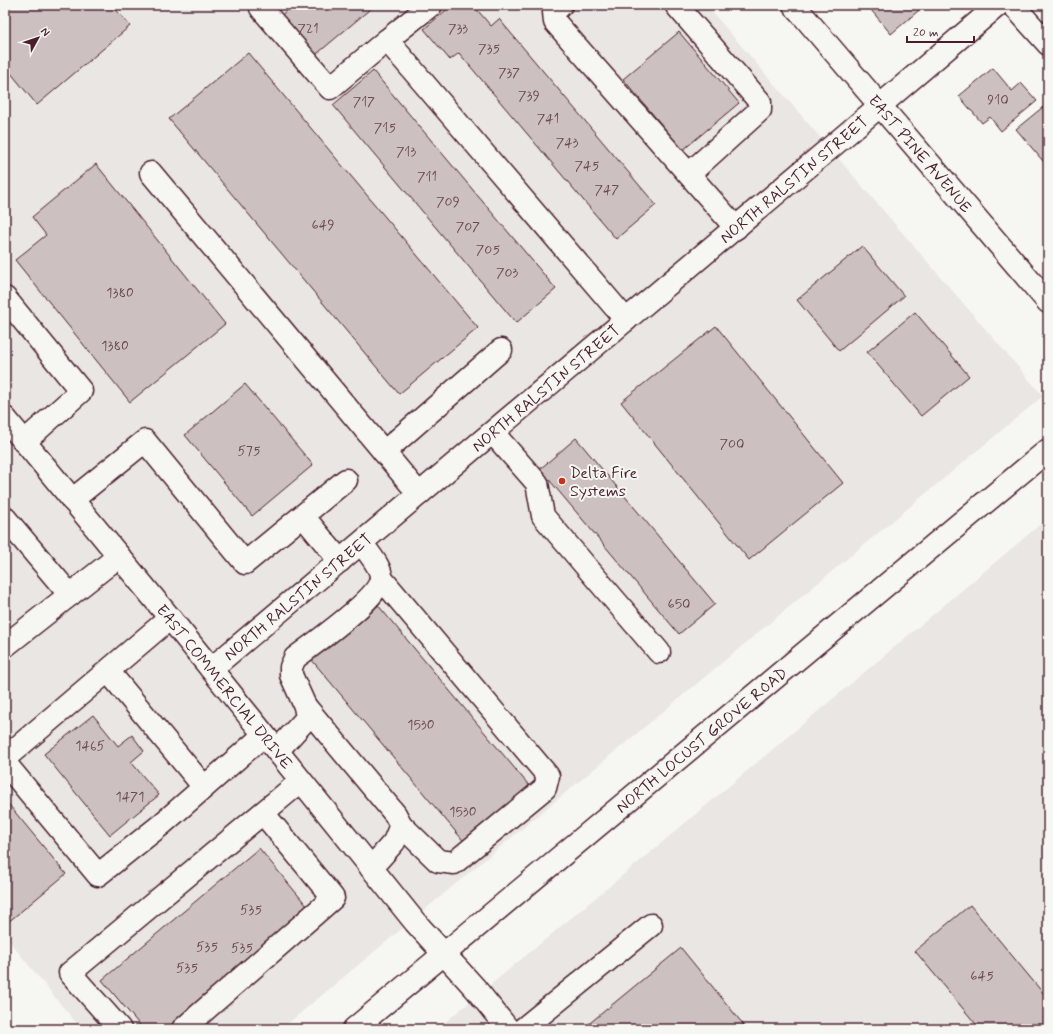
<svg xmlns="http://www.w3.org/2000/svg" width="1053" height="1034" font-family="Mynerve,sans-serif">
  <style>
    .built { fill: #e9e6e3 }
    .building { fill: #ccc1c0; stroke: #4a1f2b }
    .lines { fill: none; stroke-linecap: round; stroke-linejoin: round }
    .minor-casing { stroke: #4a1f2b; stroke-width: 25 }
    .major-casing { stroke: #4a1f2b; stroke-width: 25 }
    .minor { stroke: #f6f6f2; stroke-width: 22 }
    .major { stroke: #f6f6f2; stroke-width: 22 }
    .poi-dot { fill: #c8321e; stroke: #f6f6f2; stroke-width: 1.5 }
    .labels { text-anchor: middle; stroke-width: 4; stroke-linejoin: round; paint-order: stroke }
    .number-label { font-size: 14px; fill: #6a4850 }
    .street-label { font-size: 16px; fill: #4a1f2b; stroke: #f6f6f2 }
    .poi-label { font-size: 16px; fill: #4a1f2b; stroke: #f6f6f2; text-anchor: start }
  </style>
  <rect width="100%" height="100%" fill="#f6f6f2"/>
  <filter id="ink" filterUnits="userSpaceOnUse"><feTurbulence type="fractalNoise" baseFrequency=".025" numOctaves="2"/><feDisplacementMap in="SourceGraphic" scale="8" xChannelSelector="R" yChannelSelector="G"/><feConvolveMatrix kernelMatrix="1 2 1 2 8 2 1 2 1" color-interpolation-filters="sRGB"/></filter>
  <g filter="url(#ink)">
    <!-- built -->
    <path class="built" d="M 5,5 L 706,5 L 1043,396 L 281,1029 L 81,1029 L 5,936 Z
      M 1048,518 L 1048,1029 L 437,1029 L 640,861 Z"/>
    <!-- building -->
    <path class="building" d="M 5,5 L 112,5 L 130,26 L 37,105 L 5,66 Z
      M 293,5 L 375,5 L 312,58 L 278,18 Z
      M 452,5 L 473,5 L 491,26 L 499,19 L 656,205 L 616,239 L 459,53 L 450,60 L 424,29 Z
      M 867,5 L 925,5 L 891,34 Z
      M 679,32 L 739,103 L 683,150 L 623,79 Z
      M 248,53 L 478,328 L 399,394 L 169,119 Z
      M 993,68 L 1012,91 L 1021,83 L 1037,101 L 1001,131 L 990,117 L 982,123 L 959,96 Z
      M 373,71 L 556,289 L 516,323 L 333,105 Z
      M 1043,107 L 1048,114 L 1048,167 L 1016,129 Z
      M 96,164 L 225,324 L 130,402 L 15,260 L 46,235 L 32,217 Z
      M 862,246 L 904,296 L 839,351 L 797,300 Z
      M 915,312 L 969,376 L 921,416 L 867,352 Z
      M 716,326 L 843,483 L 749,560 L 621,402 Z
      M 245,384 L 313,465 L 252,516 L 185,435 Z
      M 576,438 L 715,604 L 679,634 L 540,469 Z
      M 377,604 L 532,789 L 466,844 L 311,659 Z
      M 93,715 L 118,746 L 132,735 L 144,751 L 131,762 L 159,795 L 110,835 L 44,754 Z
      M 5,800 L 66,874 L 7,923 L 5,920 Z
      M 259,848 L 312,912 L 172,1029 L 143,1029 L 102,980 Z
      M 970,905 L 1048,999 L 1048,1029 L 980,1029 L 915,951 Z
      M 681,948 L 747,1029 L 587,1029 L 585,1027 Z"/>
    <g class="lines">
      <!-- minor casing -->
      <g class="minor-casing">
        <g id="minor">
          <path d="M 265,5 L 261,8 L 330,88 L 387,40 L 626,320"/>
          <path d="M 561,5 L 554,12 L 555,22 L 736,228"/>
          <path d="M 676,5 L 760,102 L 760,110 L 689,174"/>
          <path id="s1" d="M 794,5 L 1048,302"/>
          <path d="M 1013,5 L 1048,44"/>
          <path d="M 387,40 L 431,5"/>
          <path d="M 151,173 L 384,452 L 501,350"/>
          <path d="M 5,298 L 81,391 L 24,442"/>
          <path id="s2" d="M 5,418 L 170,618 L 415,922 L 475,988 L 508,1029"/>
          <path d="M 493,433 L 537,483 L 543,516 L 659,652"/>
          <path d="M 384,452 L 419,494"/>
          <path d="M 72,500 L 145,441 L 245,563 L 346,480"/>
          <path d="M 303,516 L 340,561"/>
          <path d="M 5,518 L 70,595"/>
          <path d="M 381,578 L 548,776 L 545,788 L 454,863 L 438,861 L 401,825"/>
          <path d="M 5,646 L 119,556"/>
          <path id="s3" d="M 211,669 L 842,138 L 998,5"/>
          <path d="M 108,671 L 204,787"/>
          <path d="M 305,706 L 395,814 L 401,825 L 394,842 L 371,868"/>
          <path d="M 277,751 L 307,718 L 305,706 L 291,675 L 291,667 L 295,658 C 312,645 381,597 381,577 C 381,566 367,552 362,543"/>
          <path d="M 5,758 L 170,618"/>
          <path d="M 5,763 L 98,875 L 162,824 L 264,735"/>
          <path d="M 120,1029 L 70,973 L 301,781"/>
          <path d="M 183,1029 L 333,898 L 263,813"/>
          <path d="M 523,1029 L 651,925"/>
        </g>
      </g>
      <!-- major casing -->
      <g class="major-casing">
        <g id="major">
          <path id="s4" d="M 354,1029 L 1048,450"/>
        </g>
      </g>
      <!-- minor -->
      <use href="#minor" class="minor"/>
      <!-- major -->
      <use href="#major" class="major"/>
    </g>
  </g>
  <!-- markers -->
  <circle class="poi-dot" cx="562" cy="481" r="4"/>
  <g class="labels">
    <!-- number labels -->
    <g class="number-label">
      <text x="308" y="33">721</text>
      <text x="458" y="33">733</text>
      <text x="489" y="53">735</text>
      <text x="509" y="77">737</text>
      <text x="529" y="100">739</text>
      <text x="998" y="104">910</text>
      <text x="364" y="106">717</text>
      <text x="548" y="123">741</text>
      <text x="385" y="132">715</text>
      <text x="567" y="147">743</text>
      <text x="406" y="156">713</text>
      <text x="587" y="170">745</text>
      <text x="427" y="181">711</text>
      <text x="607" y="194">747</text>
      <text x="448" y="206">709</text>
      <text x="323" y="229">649</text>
      <text x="468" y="231">707</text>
      <text x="488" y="254">705</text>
      <text x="507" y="277">703</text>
      <text x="120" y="297">1380</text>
      <text x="115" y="350">1380</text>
      <text x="732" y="448">700</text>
      <text x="249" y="455">575</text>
      <text x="679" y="608">650</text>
      <text x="421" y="729">1530</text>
      <text x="90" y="750">1465</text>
      <text x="130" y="801">1471</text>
      <text x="463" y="816">1530</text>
      <text x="251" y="914">535</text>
      <text x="207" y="951">535</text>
      <text x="242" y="952">535</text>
      <text x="187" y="972">535</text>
      <text x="982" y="980">645</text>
    </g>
    <!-- street labels -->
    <g class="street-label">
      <text dy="6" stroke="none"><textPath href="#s1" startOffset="195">EAST PINE AVENUE</textPath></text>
      <text dy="6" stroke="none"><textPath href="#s3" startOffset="761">NORTH RALSTIN STREET</textPath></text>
      <text dy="6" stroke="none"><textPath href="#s3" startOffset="437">NORTH RALSTIN STREET</textPath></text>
      <text dy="6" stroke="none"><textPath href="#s3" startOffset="113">NORTH RALSTIN STREET</textPath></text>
      <text dy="6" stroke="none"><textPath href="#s2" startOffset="347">EAST COMMERCIAL DRIVE</textPath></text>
      <text dy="6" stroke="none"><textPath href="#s4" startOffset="452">NORTH LOCUST GROVE ROAD</textPath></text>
    </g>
    <!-- poi labels -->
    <g class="poi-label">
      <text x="570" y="478">Delta Fire<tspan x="570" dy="18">Systems</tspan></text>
    </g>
  </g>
  <!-- margin -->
  <rect width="1053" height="1034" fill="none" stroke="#f6f6f2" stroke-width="20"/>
  <rect x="10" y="10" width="1033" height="1014" fill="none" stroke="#4a1f2b" stroke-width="1.5" filter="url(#ink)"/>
  <!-- north arrow -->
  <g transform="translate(38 38) rotate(50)" stroke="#f6f6f2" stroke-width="3" paint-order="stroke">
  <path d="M0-3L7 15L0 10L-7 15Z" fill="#4a1f2b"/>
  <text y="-6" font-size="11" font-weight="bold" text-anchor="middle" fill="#4a1f2b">N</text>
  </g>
  <!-- scale -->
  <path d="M907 36v6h67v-6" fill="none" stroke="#4a1f2b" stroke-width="2"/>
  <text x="913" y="36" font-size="12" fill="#4a1f2b" stroke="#f6f6f2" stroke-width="3" paint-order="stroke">20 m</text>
</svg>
